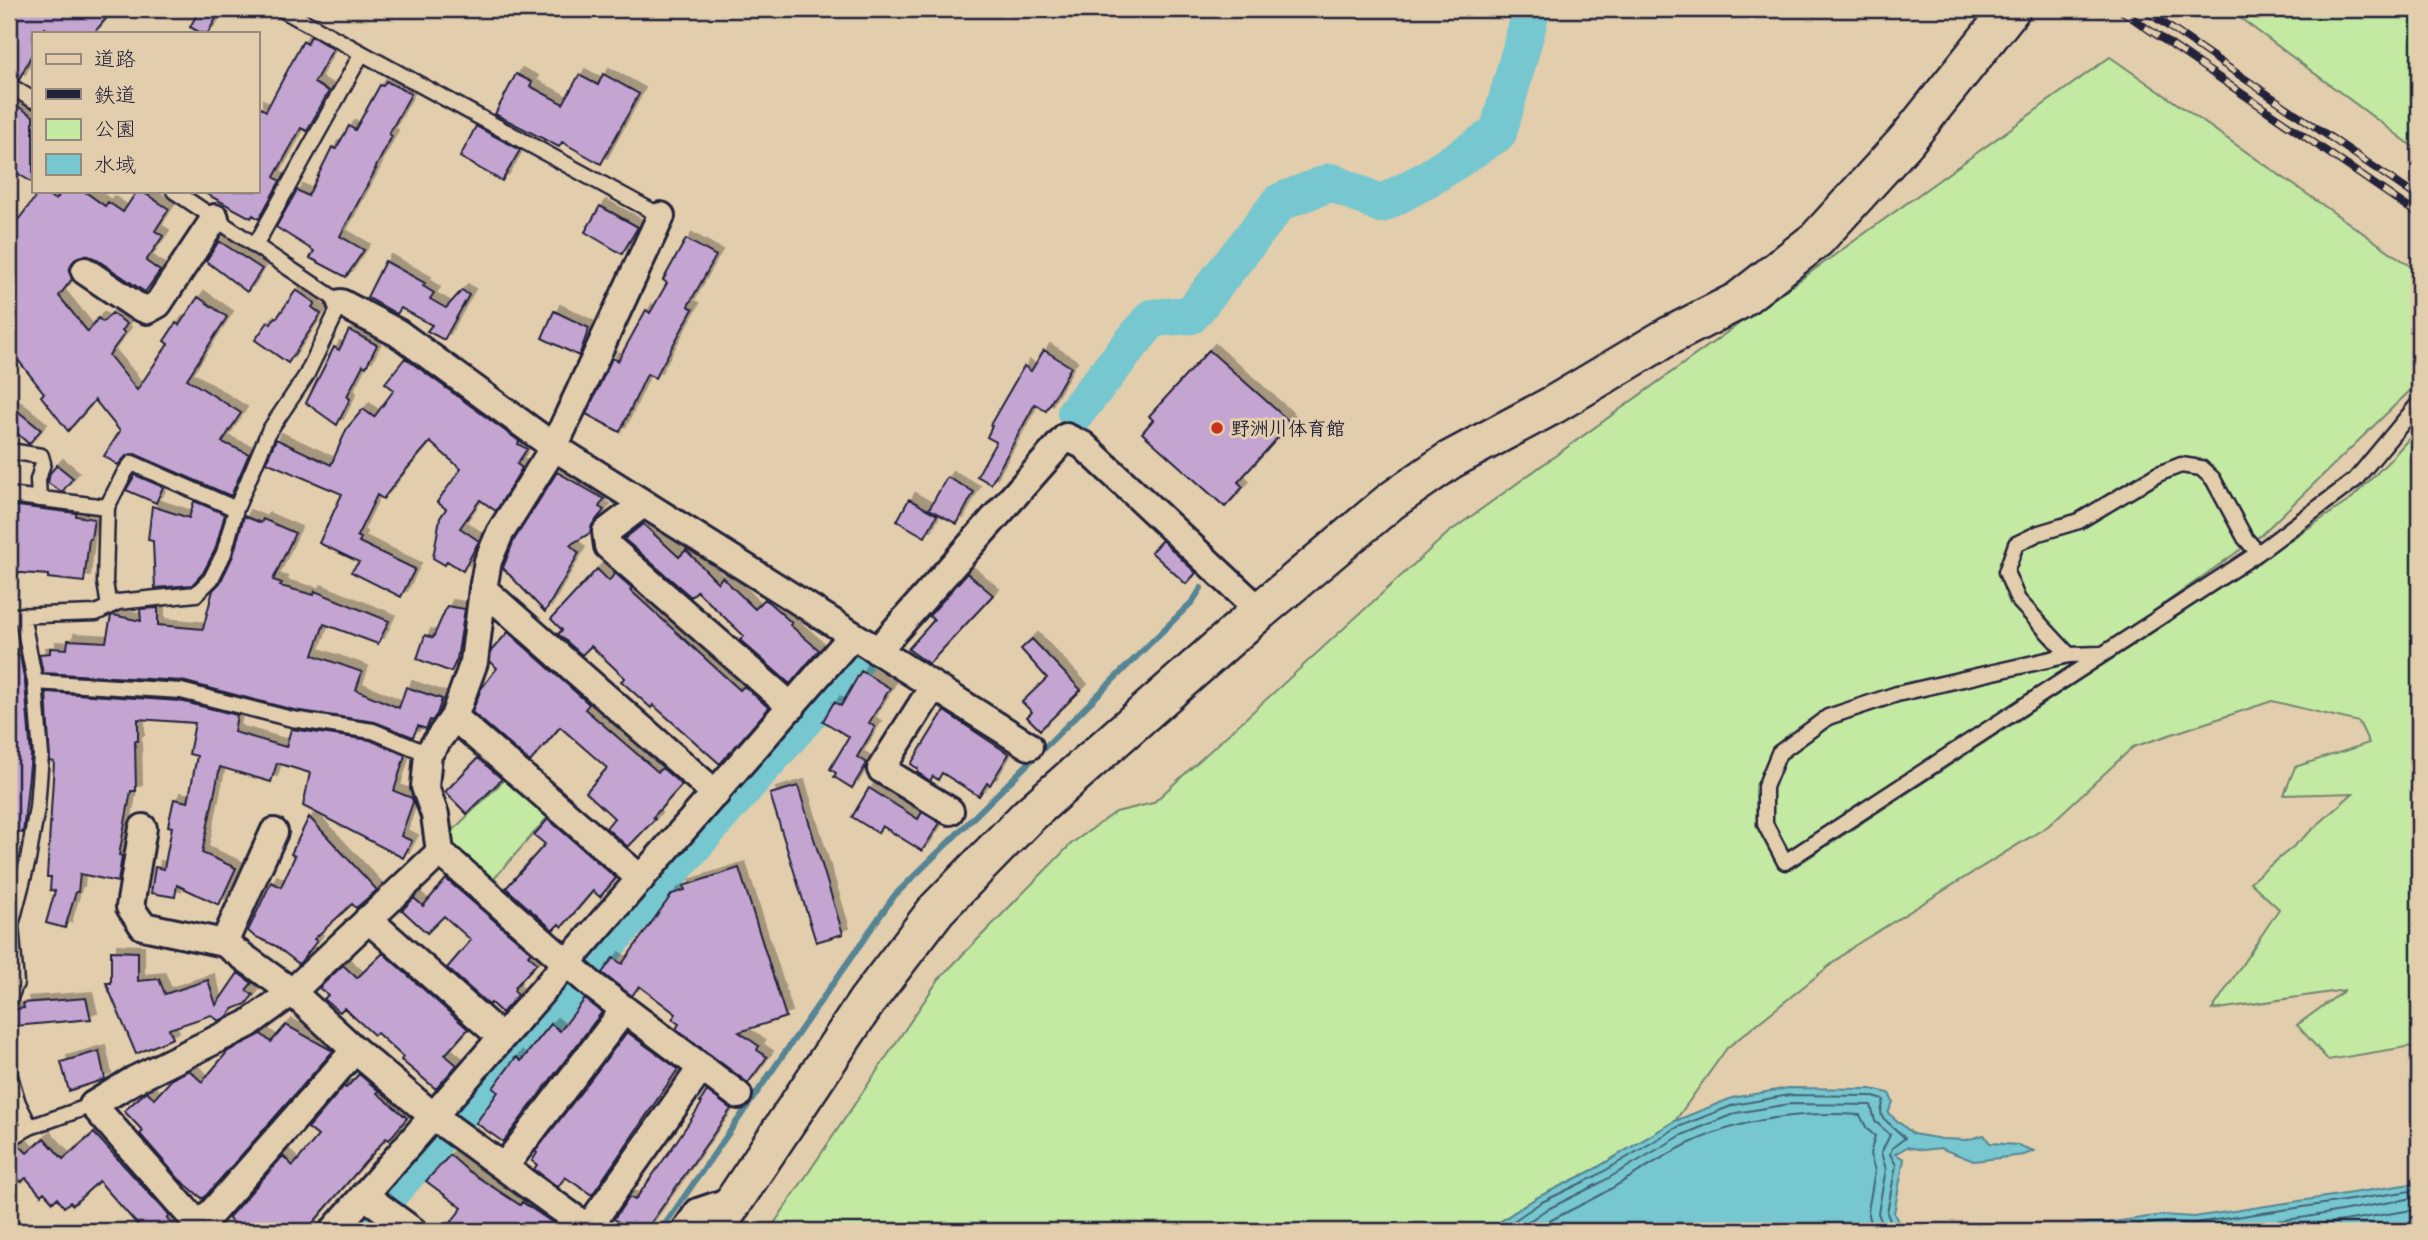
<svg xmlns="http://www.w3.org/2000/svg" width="2428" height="1240" font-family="Pangolin,'Klee One',sans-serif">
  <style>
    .green { fill: #c3e9a3; stroke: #72866f; stroke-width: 2 }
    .water { fill: #76c7cf; stroke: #548594; stroke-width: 2 }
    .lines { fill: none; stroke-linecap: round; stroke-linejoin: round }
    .shore { stroke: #446476; stroke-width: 2 }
    .stream { stroke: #548594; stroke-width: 6 }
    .river { stroke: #76c7cf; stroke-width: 38 }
    .building { fill: #c4a5d2; stroke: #22223b; stroke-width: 2; filter: url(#shadow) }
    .lane-casing { stroke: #22223b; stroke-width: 19 }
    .street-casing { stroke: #22223b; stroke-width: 32 }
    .secondary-casing { stroke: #22223b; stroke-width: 42 }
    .lane { stroke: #e2cdac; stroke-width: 14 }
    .street { stroke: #e2cdac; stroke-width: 26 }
    .secondary { stroke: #e2cdac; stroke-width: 37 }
    .rail-casing { stroke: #22223b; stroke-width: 8 }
    .rail { stroke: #e2cdac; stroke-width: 5; stroke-dasharray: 16; stroke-linecap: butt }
    .poi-dot { fill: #c8321e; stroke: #e2cdac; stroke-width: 2.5 }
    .labels { text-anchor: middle; stroke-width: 6; stroke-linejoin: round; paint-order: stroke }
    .poi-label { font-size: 19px; font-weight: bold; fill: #22223b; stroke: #e2cdac; text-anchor: start }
  </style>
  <defs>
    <filter id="shadow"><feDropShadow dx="6" dy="-6" stdDeviation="0" flood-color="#0004"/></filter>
  </defs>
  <rect width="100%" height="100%" fill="#e2cdac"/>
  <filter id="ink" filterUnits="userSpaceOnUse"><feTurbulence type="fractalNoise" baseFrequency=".0143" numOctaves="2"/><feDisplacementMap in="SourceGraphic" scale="14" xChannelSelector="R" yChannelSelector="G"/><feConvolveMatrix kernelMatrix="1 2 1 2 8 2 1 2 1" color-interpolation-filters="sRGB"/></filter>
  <g filter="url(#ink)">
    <!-- green -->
    <path class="green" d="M 2228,9 L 2419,9 L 2419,151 Z
      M 2110,57 L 2419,272 L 2419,382 L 2261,535 L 1793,868 L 2170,621 L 2350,500 L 2390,460 L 2419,427 L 2419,1045 L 2328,1060 L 2297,1025 L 2345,990 L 2212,1010 L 2279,909 L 2250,882 L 2294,846 L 2353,793 L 2284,795 L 2295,767 L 2369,743 L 2359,722 L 2272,701 L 2133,747 L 2048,826 L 1854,946 L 1727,1048 L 1675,1121 L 1593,1170 L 1536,1198 L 1486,1231 L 769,1231 L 939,979 L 1072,843 L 1116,812 L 1153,803 L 1448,533 Z
      M 510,774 L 553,811 L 487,887 L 446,849 L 448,835 Z"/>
    <!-- water -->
    <path class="water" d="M 1788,1088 L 1871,1089 L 1889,1093 L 1893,1102 L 1888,1113 L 1913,1134 L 1942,1139 L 1967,1140 L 1984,1135 L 1990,1143 L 2018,1145 L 2034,1151 L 2024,1155 L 1974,1161 L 1940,1148 L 1924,1150 L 1907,1147 L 1895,1154 L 1904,1159 L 1894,1213 L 1902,1231 L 1486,1231 L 1536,1198 L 1593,1170 L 1675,1121 L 1732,1098 Z
      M 2419,1178 L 2419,1231 L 2054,1231 L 2089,1223 L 2106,1223 L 2163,1215 L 2194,1217 L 2411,1184 Z"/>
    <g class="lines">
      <!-- shore -->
      <path class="shore" d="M 1499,1231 L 1540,1203 L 1596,1176 L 1678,1127 L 1734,1105 L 1789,1095 L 1870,1096 L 1884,1100 L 1881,1112 L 1882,1117 L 1905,1138 L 1892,1148 L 1890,1154 L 1896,1165 L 1887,1213 L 1894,1231
        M 1515,1231 L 1544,1211 L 1600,1183 L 1682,1135 L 1736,1113 L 1790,1104 L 1871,1105 L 1875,1121 L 1890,1135 L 1881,1153 L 1886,1169 L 1878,1213 L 1885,1231
        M 1533,1231 C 1557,1215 1584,1205 1609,1190 C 1635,1175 1660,1157 1688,1144 C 1743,1118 1800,1111 1860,1115 L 1867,1129 L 1875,1136 L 1870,1154 L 1875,1171 L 1868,1211 L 1873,1231
        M 2081,1231 L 2107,1230 L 2164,1222 L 2195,1223 L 2411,1191 L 2419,1187
        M 2203,1231 L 2307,1217 L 2419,1197
        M 2280,1231 L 2419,1209"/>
      <!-- stream -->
      <path class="stream" d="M 661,1230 L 894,896 L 1193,601 L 1201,588"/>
      <!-- river -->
      <path class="river" d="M 1076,412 L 1152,318 L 1191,315 L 1280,202 L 1331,182 L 1381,204 L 1426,180 L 1498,133 L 1532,9
        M 587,967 L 856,660
        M 461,1112 L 573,984
        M 386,1197 L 433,1144
        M 356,1231 L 370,1215"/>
    </g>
    <!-- building -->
    <path class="building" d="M 9,9 L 98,9 L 108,16 L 94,33 L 54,33 L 45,28 L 42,33 L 33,33 L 33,52 L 19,80 L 9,75 Z
      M 200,9 L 221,9 L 208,33 L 201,33 L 190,27 Z
      M 311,36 L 333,49 L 314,83 L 329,91 L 307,131 L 301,128 L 274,177 L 280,181 L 259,219 L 253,215 L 251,218 L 201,191 L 257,191 L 257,106 L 266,111 L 303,41 L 307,44 Z
      M 516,74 L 532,82 L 530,86 L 563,104 L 579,75 L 598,85 L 603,74 L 639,94 L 601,164 L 562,142 L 559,147 L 495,114 Z
      M 386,81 L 411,94 L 389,134 L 392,136 L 375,169 L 376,169 L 340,236 L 364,250 L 346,277 L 310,258 L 314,251 L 276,227 L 297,190 L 308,196 L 332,147 L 336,149 L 349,126 L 355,130 L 380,85 L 383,86 Z
      M 9,101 L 33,116 L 33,183 L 9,168 Z
      M 476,126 L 520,150 L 502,181 L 460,157 Z
      M 40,191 L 56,200 L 62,191 L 84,191 L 105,206 L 108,202 L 123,212 L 137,191 L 141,191 L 169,209 L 155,231 L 163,236 L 146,261 L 160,271 L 145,292 L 94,258 L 85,255 L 78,257 L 72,263 L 69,271 L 72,279 L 59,296 L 88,332 L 98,318 L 103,322 L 112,313 L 127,324 L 122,331 L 125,333 L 109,355 L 137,390 L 168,344 L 164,341 L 176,323 L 179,325 L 198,297 L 227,317 L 187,379 L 241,413 L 222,442 L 249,454 L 231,496 L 135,454 L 127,455 L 118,465 L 104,456 L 120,431 L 95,400 L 68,431 L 41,396 L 44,393 L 18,360 L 9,368 L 9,232 Z
      M 600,206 L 638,227 L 622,254 L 585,232 Z
      M 686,239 L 716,256 L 688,306 L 693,309 L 655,378 L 647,374 L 620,432 L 586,414 L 612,358 L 618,361 L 646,310 L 650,313 L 667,283 L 663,280 Z
      M 219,241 L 262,269 L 247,292 L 206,261 Z
      M 385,261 L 425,283 L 423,286 L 434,293 L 430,299 L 446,308 L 462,290 L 469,295 L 444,340 L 427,331 L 432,325 L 401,308 L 397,314 L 367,297 Z
      M 296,290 L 315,303 L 312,307 L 321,314 L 288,363 L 255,340 L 268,322 L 271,324 L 275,317 L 277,318 Z
      M 554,311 L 589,328 L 579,356 L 542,338 Z
      M 349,330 L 377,345 L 366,367 L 363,365 L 347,396 L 350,399 L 337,425 L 306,403 L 334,347 L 339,350 Z
      M 1044,350 L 1071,367 L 1046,411 L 1035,404 L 991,484 L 977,476 L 996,442 L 987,437 L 992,426 L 990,425 L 1024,366 L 1031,371 Z
      M 1209,350 L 1291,423 L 1238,482 L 1243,487 L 1225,507 L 1142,433 L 1153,420 L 1149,416 Z
      M 405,358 L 519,441 L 518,444 L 527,449 L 517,464 L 522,468 L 496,511 L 480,500 L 460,528 L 479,541 L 463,571 L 447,561 L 445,565 L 433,558 L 440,518 L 446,509 L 437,502 L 461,469 L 430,442 L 399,478 L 383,499 L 377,495 L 357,536 L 361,538 L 359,542 L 415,569 L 401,597 L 351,572 L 359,562 L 319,543 L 342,494 L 266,462 L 276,439 L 331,465 L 347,428 L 363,409 L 374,417 L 394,390 L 385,383 Z
      M 9,404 L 41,430 L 29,444 L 9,426 Z
      M 57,465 L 73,478 L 62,492 L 48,483 L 50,473 Z
      M 557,472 L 604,499 L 599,507 L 604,510 L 592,525 L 590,533 L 570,545 L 579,553 L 545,612 L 503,568 L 514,540 Z
      M 135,475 L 163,487 L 156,503 L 126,490 Z
      M 947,477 L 974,492 L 957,524 L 929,509 Z
      M 909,499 L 937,515 L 925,537 L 897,521 Z
      M 194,501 L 225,514 L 215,550 L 203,573 L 192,585 L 155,588 L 153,541 L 148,540 L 152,506 L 189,518 Z
      M 9,505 L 76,513 L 76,516 L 94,519 L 91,539 L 89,539 L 84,582 L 48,578 L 48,575 L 9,572 Z
      M 244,516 L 261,523 L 263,519 L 295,533 L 273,580 L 282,583 L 280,586 L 314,595 L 315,591 L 389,621 L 378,644 L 324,624 L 313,655 L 362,672 L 356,690 L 399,708 L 406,687 L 442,699 L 437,714 L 432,721 L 430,720 L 426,729 L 418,726 L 413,737 L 375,722 L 294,710 L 182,681 L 43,673 L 39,654 L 50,653 L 50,648 L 67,649 L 68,640 L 106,642 L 111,616 L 113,615 L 141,621 L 140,609 L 158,608 L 158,625 L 203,629 L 213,590 L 220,583 L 233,556 Z
      M 643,524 L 679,557 L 686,550 L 718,583 L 722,577 L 755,609 L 765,599 L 792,623 L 790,625 L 819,650 L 790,684 L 740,640 L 744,636 L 697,591 L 691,597 L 624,539 Z
      M 1162,540 L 1196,573 L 1186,584 L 1151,552 Z
      M 597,569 L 609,581 L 615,573 L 632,588 L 630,590 L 740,690 L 744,686 L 769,708 L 720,764 L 653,705 L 651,708 L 621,681 L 625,678 L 591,646 L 582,655 L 558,634 L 562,630 L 551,619 Z
      M 967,573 L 993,595 L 929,664 L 908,649 L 934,620 L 929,616 Z
      M 447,606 L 465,609 L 457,659 L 451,672 L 417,659 L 425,635 L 433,638 Z
      M 508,632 L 589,704 L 585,709 L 658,772 L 662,768 L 682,785 L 653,817 L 655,819 L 628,847 L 606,828 L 614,818 L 586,792 L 607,768 L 560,727 L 530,762 L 472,712 L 481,689 L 497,668 L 490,661 L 491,651 Z
      M 1032,639 L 1081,690 L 1040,730 L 1027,717 L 1032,712 L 1022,702 L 1047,678 L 1021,649 Z
      M 20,655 L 25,683 L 31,755 L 23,833 L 9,830 L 9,656 Z
      M 861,671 L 890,688 L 869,723 L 875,727 L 857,757 L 867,763 L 852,788 L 834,777 L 836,773 L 830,769 L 849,737 L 823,721 L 834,702 L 841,706 Z
      M 46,692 L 180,701 L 237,715 L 234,732 L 286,747 L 291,729 L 370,740 L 405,755 L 394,791 L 412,798 L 413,802 L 401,836 L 412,841 L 403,858 L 303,806 L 310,773 L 277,763 L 271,782 L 220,767 L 202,853 L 236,868 L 219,905 L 177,885 L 175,897 L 151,893 L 155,867 L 164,869 L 172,827 L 168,826 L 174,799 L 188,802 L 197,756 L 189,754 L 195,723 L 138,719 L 138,741 L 135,741 L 136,791 L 131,791 L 119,855 L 122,856 L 118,882 L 80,874 L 78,892 L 76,892 L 65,928 L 46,923 L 55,891 L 50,890 L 51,877 L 47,877 L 54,762 L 50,761 Z
      M 944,711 L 1009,754 L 990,785 L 987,783 L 979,796 L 942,773 L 938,780 L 933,776 L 930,781 L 917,772 L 918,769 L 911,764 Z
      M 478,758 L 502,779 L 467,814 L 445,792 Z
      M 798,786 L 843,934 L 816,942 L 770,794 Z
      M 869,788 L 918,819 L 922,812 L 940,823 L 922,851 L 882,826 L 878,833 L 852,817 Z
      M 309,817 L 377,890 L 356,908 L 352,904 L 314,939 L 317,941 L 299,964 L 276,946 L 254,936 L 248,931 L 271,882 L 281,887 L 295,856 L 291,854 Z
      M 548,819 L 616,878 L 600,897 L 593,891 L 562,927 L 559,924 L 553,930 L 506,888 L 545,844 L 534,835 Z
      M 739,868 L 786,1017 L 739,1032 L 759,1046 L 757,1050 L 767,1057 L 748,1083 L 676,1029 L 679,1024 L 672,1019 L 676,1014 L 639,986 L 632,996 L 602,973 L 613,958 L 622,964 L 672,894 L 685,890 L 683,886 Z
      M 446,879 L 531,952 L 528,955 L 537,963 L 516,986 L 514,991 L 518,995 L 502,1013 L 491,1003 L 489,1005 L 447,968 L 471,940 L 444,916 L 427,933 L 402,910 L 414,898 L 423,906 Z
      M 111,951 L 138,952 L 138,981 L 159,979 L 165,994 L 208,980 L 216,1005 L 238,973 L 252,983 L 246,990 L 253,995 L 246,1004 L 233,1009 L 227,1017 L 219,1021 L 211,1015 L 169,1029 L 173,1038 L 136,1054 L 106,983 L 111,983 Z
      M 383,953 L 468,1029 L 445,1055 L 457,1065 L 436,1089 L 401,1060 L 403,1057 L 377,1033 L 374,1035 L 344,1008 L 340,1012 L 324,999 L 328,995 L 319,988 L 343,965 L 357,978 Z
      M 86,998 L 91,1019 L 15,1026 L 14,1009 L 24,1008 L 23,1003 Z
      M 585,999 L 602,1012 L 503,1142 L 476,1123 L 498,1092 L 493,1088 L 516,1057 L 521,1061 L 551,1024 L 560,1031 Z
      M 286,1025 L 333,1051 L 203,1199 L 179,1179 L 140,1134 L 143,1131 L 124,1111 L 147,1091 L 154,1099 L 172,1079 L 189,1070 L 202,1082 L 228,1051 L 261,1034 L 271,1042 Z
      M 627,1032 L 678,1069 L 592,1195 L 565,1177 L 558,1187 L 534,1169 L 537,1165 L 532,1161 L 537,1153 L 535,1152 Z
      M 99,1051 L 105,1079 L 69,1091 L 61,1062 Z
      M 359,1074 L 379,1091 L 377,1093 L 407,1118 L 389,1140 L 386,1138 L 306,1231 L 241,1231 L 228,1218 L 283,1156 L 293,1166 L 318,1136 L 308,1128 L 344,1086 L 346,1088 Z
      M 707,1091 L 731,1109 L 648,1227 L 644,1224 L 639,1231 L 632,1231 L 614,1219 L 629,1197 L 635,1200 L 672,1148 L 702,1103 L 700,1102 Z
      M 94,1133 L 170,1216 L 167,1218 L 178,1231 L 143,1231 L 99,1181 L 73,1205 L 70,1202 L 64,1207 L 57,1198 L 53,1202 L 44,1192 L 41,1195 L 26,1178 L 21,1182 L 9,1168 L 9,1154 L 19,1145 L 27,1153 L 44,1138 L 63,1159 Z
      M 450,1155 L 467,1170 L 520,1205 L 522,1202 L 565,1231 L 444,1231 L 462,1208 L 426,1181 Z"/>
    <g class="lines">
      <!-- lane casing -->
      <g class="lane-casing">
        <path id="lane" d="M 281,9 L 661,216
          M 9,85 L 33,100
          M 255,246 L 362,53
          M 9,453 L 16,452 L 41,456 L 43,463 L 38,480 L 39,499
          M 9,495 L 107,507 L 105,582 L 109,607
          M 107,507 L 125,472 L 132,463 L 236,509
          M 9,616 L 96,613 L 118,602 L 196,594 L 211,579 L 224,553 L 236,509 L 269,431 L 306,376 L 341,303 L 174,191
          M 2101,654 L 2069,655 L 2018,600 L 2006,572 L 2016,544 L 2039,533 L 2079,521 L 2158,474 L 2181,465 L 2201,468 L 2213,479 L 2245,538 L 2258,553
          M 2069,655 L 1897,694 L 1828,717 L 1779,753 L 1765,787 L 1765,824 L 1785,862 L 2258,553 L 2355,480 L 2419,403
          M 35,682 L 181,691 L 292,719 L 373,731 L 428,754
          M 9,1000 L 16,983 L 11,925 L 28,860 L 37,808 L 41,755 L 35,682 L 22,615
          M 9,1073 L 18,1103 L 30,1127
          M 9,1139 L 30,1127 L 93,1105"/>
      </g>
      <!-- street casing -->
      <g class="street-casing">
        <path id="street" d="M 85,271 L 135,305 L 147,310 L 158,304 L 215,218
          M 341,303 L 398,333 L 554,447 L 1029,746
          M 643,504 L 606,532 L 608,546 L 792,707
          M 483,589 L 716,794
          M 877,651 L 1066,437 L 1083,445 L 1260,611
          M 933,687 L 881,769 L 950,811
          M 454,717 L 641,879
          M 143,828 L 130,907 L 143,926 L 224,943 L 292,992 L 355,1050 L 433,1116 L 592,1231
          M 440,852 L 592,985 L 738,1095
          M 368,919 L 501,1037
          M 224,943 L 274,832
          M 504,1167 L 624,1010
          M 364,1195 L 413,1231
          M 200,1226 L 355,1050
          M 588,1228 L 702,1067
          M 204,1231 L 93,1105 L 134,1080 L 248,1024 L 292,992 L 440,852 L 435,815 L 425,787 L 428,754 L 454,717 L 474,662 L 483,589 L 488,561 L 500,533 L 554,447 L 661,216
          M 333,1231 L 853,635
          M 685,1231 L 698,1212 L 736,1199"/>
      </g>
      <!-- secondary casing -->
      <g class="secondary-casing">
        <path id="secondary" d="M 714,1231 L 867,1001 L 937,909 L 1029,815 L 1260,611 L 1391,501 L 1450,460 L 1553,405 L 1669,336 L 1738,301 L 1817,239 L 1906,141 L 2011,9"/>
      </g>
      <!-- lane -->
      <use href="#lane" class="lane"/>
      <!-- street -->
      <use href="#street" class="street"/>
      <!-- secondary -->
      <use href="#secondary" class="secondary"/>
      <!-- rail casing -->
      <g class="rail-casing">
        <path id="rail" d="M 2119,9 L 2419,215
          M 2143,9 L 2419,198"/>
      </g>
      <!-- rail -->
      <use href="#rail" class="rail"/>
    </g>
  </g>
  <!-- markers -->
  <circle class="poi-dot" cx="1217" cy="428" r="7"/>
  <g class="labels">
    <!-- poi labels -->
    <g class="poi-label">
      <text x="1231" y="435">野洲川体育館</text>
    </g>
  </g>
  <!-- margin -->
  <rect width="2428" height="1240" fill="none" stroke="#e2cdac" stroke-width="35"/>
  <rect x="18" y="18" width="2393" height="1205" fill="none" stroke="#22223b" stroke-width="2.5" filter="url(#ink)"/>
  <!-- legend -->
  <rect x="32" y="32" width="228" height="161" fill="#e2cdac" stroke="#95897f" stroke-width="2"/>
  <rect x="46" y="54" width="35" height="10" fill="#e2cdac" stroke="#95897f" stroke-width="2"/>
  <text x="94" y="66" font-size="21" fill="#22223b">道路</text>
  <rect x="46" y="89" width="35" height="10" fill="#22223b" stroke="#95897f" stroke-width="2"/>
  <text x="94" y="102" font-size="21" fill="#22223b">鉄道</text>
  <rect x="46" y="119" width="35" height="21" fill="#c3e9a3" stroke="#95897f" stroke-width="2"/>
  <text x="94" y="136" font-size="21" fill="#22223b">公園</text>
  <rect x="46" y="154" width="35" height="21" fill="#76c7cf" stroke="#95897f" stroke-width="2"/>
  <text x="94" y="172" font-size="21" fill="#22223b">水域</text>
</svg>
